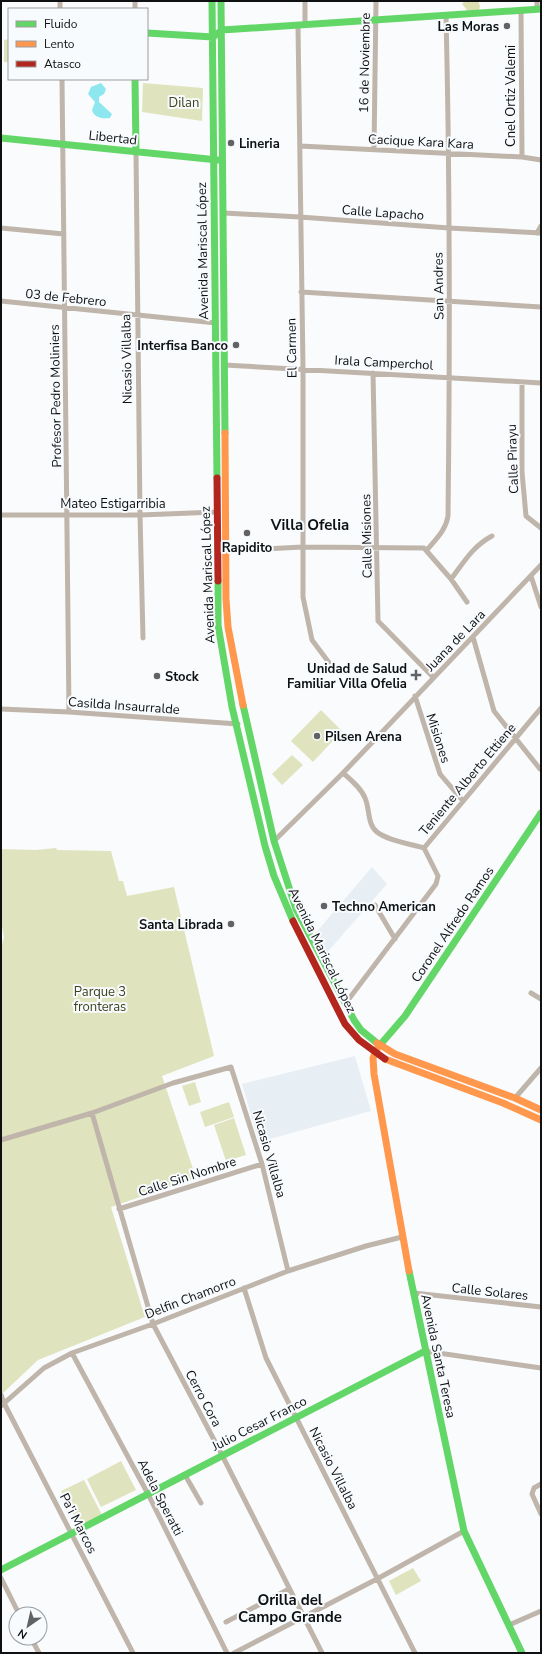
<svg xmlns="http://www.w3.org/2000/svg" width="542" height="1654" font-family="'Nunito Sans',sans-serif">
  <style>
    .built { fill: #e7eff5 }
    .green { fill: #e0e4be }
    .forest { fill: #dce0b1 }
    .water { fill: #8ee7ee }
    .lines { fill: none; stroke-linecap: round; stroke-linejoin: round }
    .street { stroke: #bfb5ab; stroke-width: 5 }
    .fast { stroke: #63d668; stroke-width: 7 }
    .slow { stroke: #ff974d; stroke-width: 7 }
    .jam { stroke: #b3261e; stroke-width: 7 }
    .poi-dot { fill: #616264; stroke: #f8fbfe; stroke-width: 1.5 }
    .labels { text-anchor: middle; stroke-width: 4; stroke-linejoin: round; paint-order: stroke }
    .poi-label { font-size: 13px; font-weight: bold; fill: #0f1012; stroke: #f8fbfe; text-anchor: end }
    .street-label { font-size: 13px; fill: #0f1012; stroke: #f8fbfe }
    .park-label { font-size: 13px; fill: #3f421c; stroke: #f8fbfe }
    .quarter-label { font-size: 15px; font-weight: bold; fill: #0f1012; stroke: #f8fbfe }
  </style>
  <rect width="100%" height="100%" fill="#f9fbfd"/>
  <!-- built -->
  <path class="built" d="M 372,867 L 387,884 L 324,956 L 314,935 Z
    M 355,1056 L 371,1111 L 259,1142 L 242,1084 Z"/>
  <!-- green -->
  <path class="green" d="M 9,39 L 9,62 L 4,62 L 4,40 Z
    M 143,83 L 203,88 L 202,121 L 142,112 Z
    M 321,710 L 342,731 L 313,762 L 291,741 Z
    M 292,755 L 303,765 L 282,785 L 272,774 Z
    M 56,848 L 57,850 L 111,851 L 119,881 L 123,881 L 127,896 L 174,887 L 214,1056 L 162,1076 L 196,1178 L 111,1207 L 145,1317 L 38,1360 L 1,1395 L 1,948 L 4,937 L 1,921 L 1,849 L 36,850 Z
    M 195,1082 L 201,1102 L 189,1106 L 182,1086 Z
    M 229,1102 L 234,1117 L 205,1127 L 200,1112 Z
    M 234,1118 L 246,1155 L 226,1161 L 214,1125 Z
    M 121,1461 L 136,1490 L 101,1507 L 87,1479 Z
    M 84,1480 L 102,1515 L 80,1527 L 61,1491 Z
    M 413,1568 L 421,1581 L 396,1595 L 389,1581 Z"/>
  <!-- forest -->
  <path class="forest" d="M 465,1 L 478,1 L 480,6 L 479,10 L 468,11 L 462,4 Z"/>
  <!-- water -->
  <path class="water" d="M 101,83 L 106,89 L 104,94 L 99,97 L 99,102 L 112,114 L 110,118 C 103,119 94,118 92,110 L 95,102 L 88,94 L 91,87 Z"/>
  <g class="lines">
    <!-- street -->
    <path class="street" d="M 60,1 L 60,9
      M 135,1 L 135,9
      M 305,1 L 305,25
      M 537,9 L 537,1
      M 521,10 L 522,157
      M 298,26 L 303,368 L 303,597 L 312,640 L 330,664
      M 62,79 L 69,712
      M 300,146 L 522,157 L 541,160
      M 374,149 L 376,1
      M 136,152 L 140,515 L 143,638
      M 224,213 L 300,217 L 449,228 L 541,233
      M 1,228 L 64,234
      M 537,233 L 541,226
      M 301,292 L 541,307
      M 1,301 L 216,323
      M 225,365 L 541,383
      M 373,373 L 378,621 L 433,677
      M 522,382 L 522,472 L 526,516 L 541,528
      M 1,515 L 140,515 L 217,512
      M 427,550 C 436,539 446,530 448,516 C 450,349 450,182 446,15
      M 225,551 L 303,547 L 424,548 L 451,579 L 467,602
      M 531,576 L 541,607
      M 451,579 C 464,562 473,546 492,536
      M 473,637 L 494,711 L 540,769
      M 415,696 L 440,774 L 463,801
      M 1,709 L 69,712 L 238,724
      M 343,773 C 351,780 361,788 365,798 C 370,809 367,824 377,832 C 388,841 411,844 424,848
      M 274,841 L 343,773 L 541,565
      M 424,848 L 541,708
      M 375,905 L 395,939
      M 531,993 L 541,999
      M 345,1004 L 436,884 L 438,876 L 424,848
      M 515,1098 L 541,1068
      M 92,1113 L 153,1324 L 222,1455 L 322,1653
      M 1,1140 L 92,1113 L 173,1083 L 231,1067 L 262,1164 L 288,1271
      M 119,1209 L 262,1164
      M 244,1288 L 266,1358 L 415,1653
      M 414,1293 L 541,1307
      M 425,1351 L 541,1368
      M 72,1353 L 148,1494 L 227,1653
      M 1,1395 L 4,1403 L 133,1653
      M 1,1406 L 44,1368 L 72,1353 L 153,1324 L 288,1271 L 366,1246 L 402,1237
      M 185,1475 L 201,1503
      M 541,1484 L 534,1488 L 532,1494 L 541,1514
      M 1,1578 L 19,1614
      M 226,1622 L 289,1589
      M 509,1625 L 541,1611
      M 31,1638 L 39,1653
      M 234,1653 L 377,1579 L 464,1531"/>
    <!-- fast -->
    <path class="fast" d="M 212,1 L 217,478
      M 221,1 L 225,433
      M 147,33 L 213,37 L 222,30 L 541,9
      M 135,79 L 136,152
      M 1,138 L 218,160
      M 218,581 L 218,625 L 232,707 L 265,846 L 274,876 L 293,921
      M 243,705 L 274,841 L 296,909 L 354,1020 L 361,1030 L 377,1043
      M 380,1045 L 405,1016 L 541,813
      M 409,1271 L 464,1531 L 522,1653
      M 1,1570 L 425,1351"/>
    <!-- slow -->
    <path class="slow" d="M 225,433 L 226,599 L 228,627 L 243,705
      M 377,1043 L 395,1054 L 515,1098 L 541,1110
      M 377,1049 L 373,1058 L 374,1074 L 409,1271
      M 385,1059 L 503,1103 L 541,1120"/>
    <!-- jam -->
    <path class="jam" d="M 217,478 L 218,581
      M 293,921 L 345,1024 L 359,1040 L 385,1059"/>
  </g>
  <!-- markers -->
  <g class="poi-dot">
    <circle cx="507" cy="26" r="4"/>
    <circle cx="231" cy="143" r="4"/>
    <circle cx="236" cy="345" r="4"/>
    <circle cx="247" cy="533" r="4"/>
    <path d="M414 669h4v4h4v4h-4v4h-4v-4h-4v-4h4z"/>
    <circle cx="157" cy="676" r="4"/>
    <circle cx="317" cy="736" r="4"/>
    <circle cx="324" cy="906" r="4"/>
    <circle cx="231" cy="924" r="4"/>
  </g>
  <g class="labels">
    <!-- poi labels -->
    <g class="poi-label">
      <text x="499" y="31">Las Moras</text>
      <text x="239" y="148" text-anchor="start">Lineria</text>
      <text x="228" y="350">Interfisa Banco</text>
      <text x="247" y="552" text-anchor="middle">Rapidito</text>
      <text x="407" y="673">Unidad de Salud<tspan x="407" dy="15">Familiar Villa Ofelia</tspan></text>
      <text x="165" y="681" text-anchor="start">Stock</text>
      <text x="325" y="741" text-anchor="start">Pilsen Arena</text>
      <text x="332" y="911" text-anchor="start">Techno American</text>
      <text x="223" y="929">Santa Librada</text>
    </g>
    <!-- street labels -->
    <g class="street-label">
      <text transform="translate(364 63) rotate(-89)" y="5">16 de Noviembre</text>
      <text transform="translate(510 96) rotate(-90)" y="5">Cnel Ortiz Valemi</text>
      <text transform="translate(113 137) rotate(6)" y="5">Libertad</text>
      <text transform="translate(421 141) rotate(3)" y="5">Cacique Kara Kara</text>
      <text transform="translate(383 212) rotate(4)" y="5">Calle Lapacho</text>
      <text transform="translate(202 251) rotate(-91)" y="5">Avenida Mariscal López</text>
      <text transform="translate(438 286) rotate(-91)" y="5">San Andres</text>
      <text transform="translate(66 297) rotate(6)" y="5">03 de Febrero</text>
      <text transform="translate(291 348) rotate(-91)" y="5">El Carmen</text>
      <text transform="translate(126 359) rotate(-91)" y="5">Nicasio Villalba</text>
      <text transform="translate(384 362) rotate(3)" y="5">Irala Camperchol</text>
      <text transform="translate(55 396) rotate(-91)" y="5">Profesor Pedro Moliniers</text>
      <text transform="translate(512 459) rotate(-92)" y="5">Calle Pirayu</text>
      <text x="113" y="508">Mateo Estigarribia</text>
      <text transform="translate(366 536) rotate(-91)" y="5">Calle Misiones</text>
      <text transform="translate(207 575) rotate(-92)" y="5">Avenida Mariscal López</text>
      <text transform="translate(455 640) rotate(-46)" y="5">Juana de Lara</text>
      <text transform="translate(124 705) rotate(4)" y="5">Casilda Insaurralde</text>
      <text transform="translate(439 738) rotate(72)" y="5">Misiones</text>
      <text transform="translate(467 779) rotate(-50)" y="5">Teniente Alberto Ettiene</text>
      <text transform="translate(452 924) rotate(-56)" y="5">Coronel Alfredo Ramos</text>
      <text transform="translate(323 950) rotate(64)" y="5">Avenida Mariscal López</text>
      <text transform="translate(270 1154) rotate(74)" y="5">Nicasio Villalba</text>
      <text transform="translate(187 1176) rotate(-18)" y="5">Calle Sin Nombre</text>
      <text transform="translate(490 1291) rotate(6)" y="5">Calle Solares</text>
      <text transform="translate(190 1297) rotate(-21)" y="5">Delfin Chamorro</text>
      <text transform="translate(439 1356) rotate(78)" y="5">Avenida Santa Teresa</text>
      <text transform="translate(204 1398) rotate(62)" y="5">Cerro Cora</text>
      <text transform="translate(259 1423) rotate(-27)" y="5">Julio Cesar Franco</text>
      <text transform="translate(334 1468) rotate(63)" y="5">Nicasio Villalba</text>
      <text transform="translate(161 1497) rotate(63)" y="5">Adela Speratti</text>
      <text transform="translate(79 1523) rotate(63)" y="5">Pa'i Marcos</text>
    </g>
    <!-- park labels -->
    <g class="park-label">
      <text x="184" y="107">Dilan</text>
      <text x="100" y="996">Parque 3<tspan x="100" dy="15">fronteras</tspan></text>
    </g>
    <!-- quarter labels -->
    <g class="quarter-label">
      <text x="310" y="530">Villa Ofelia</text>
      <text x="290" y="1605">Orilla del<tspan x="290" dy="17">Campo Grande</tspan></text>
    </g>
  </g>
  <!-- border -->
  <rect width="542" height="1654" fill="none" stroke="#0f1012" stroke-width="4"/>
  <!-- legend -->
  <rect x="8" y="8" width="140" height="72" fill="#f8fbfe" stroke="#9b9da0"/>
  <rect x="16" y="21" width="20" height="6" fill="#63d668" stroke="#9b9da0"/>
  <text x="44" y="28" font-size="12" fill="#0f1012">Fluido</text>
  <rect x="16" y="41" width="20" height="6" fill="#ff974d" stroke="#9b9da0"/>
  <text x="44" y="48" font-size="12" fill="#0f1012">Lento</text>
  <rect x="16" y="61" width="20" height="6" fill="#b3261e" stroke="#9b9da0"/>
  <text x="44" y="68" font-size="12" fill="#0f1012">Atasco</text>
  <!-- north arrow -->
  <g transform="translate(28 1626) rotate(214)"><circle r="19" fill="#f8fbfe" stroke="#9b9da0"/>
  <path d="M0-3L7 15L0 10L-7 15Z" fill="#616264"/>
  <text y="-6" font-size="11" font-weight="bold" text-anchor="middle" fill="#0f1012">N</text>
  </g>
</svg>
